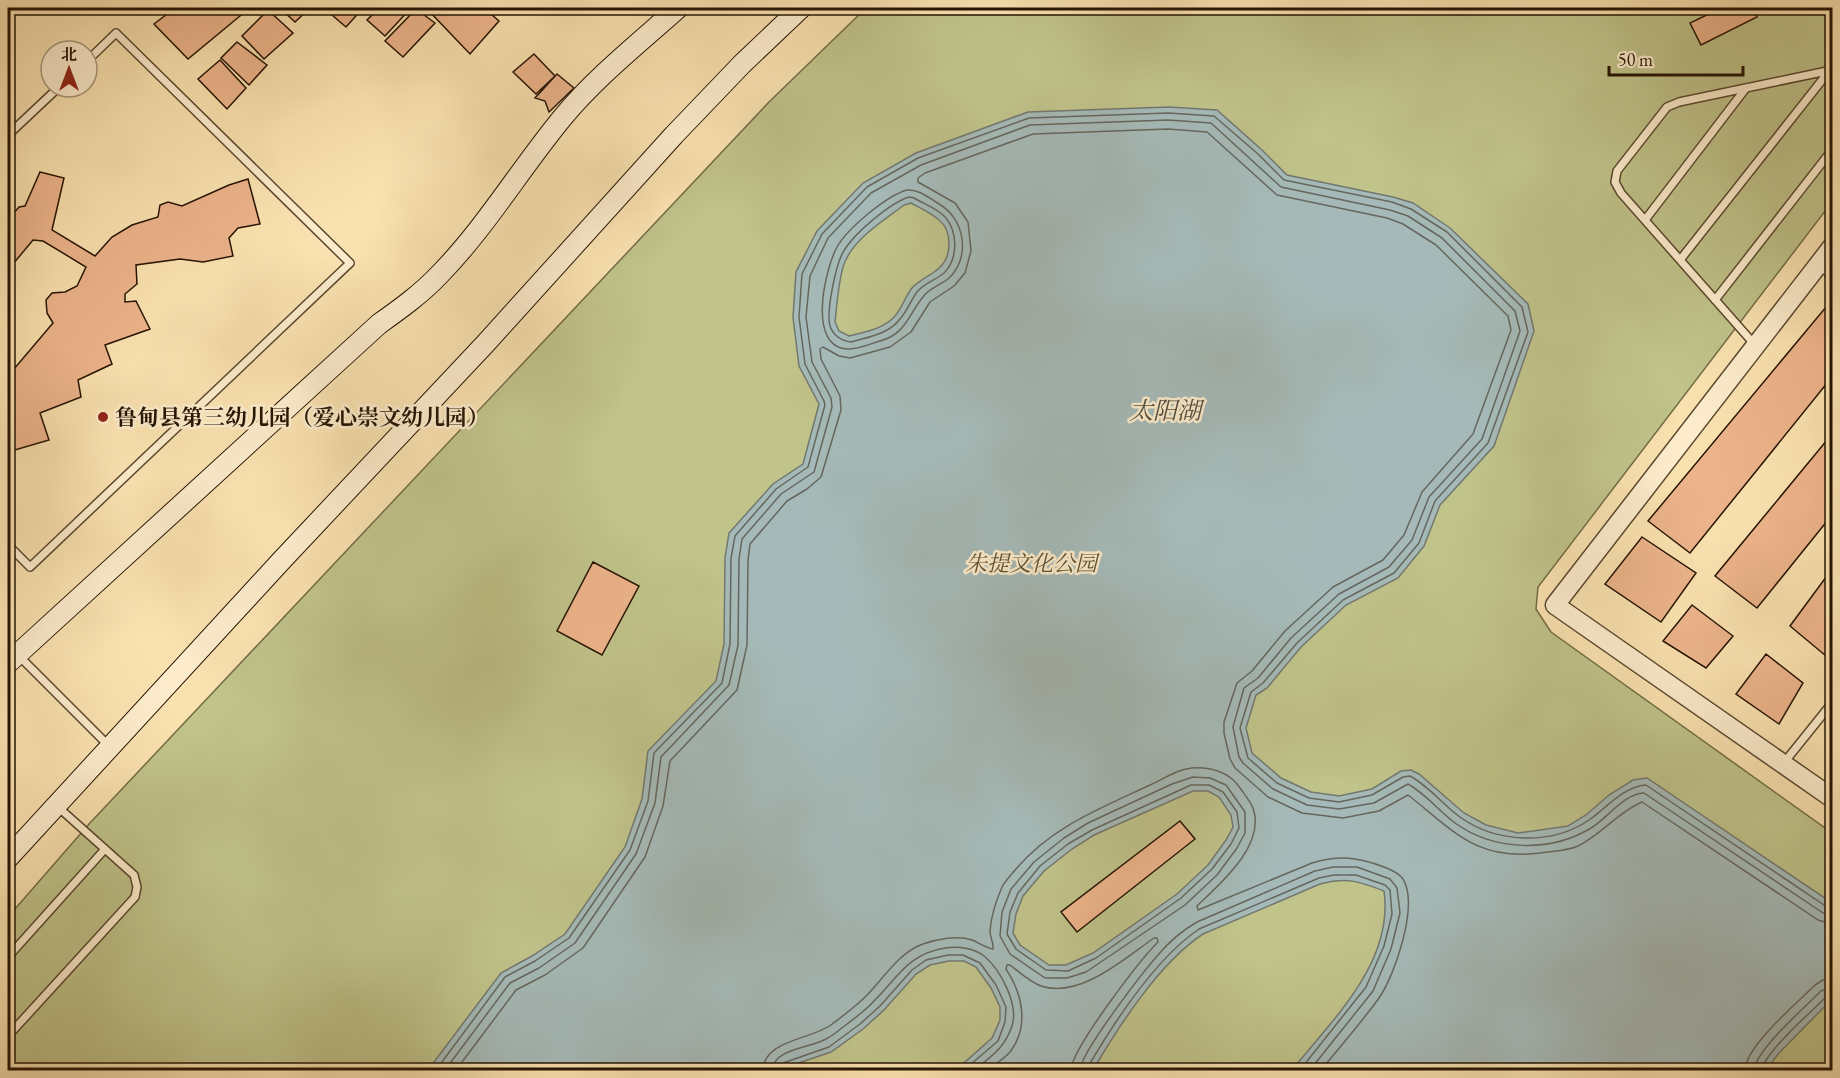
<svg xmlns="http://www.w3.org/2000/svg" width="1840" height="1078" font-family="'EB Garamond','Noto Serif SC',serif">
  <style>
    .green { fill: #c0c38a; stroke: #726c46; stroke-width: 1.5 }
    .water { fill: #a5bab8; stroke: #727870; stroke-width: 1.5; fill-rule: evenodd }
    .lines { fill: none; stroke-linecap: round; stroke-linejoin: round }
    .shore { stroke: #65675e; stroke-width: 1.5 }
    .building { fill: #edb48b; stroke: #251403; stroke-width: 1.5 }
    .service-casing { stroke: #5a482e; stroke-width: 10 }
    .tertiary-casing { stroke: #5a482e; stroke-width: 21 }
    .secondary-casing { stroke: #251403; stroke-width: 22 }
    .service { stroke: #fceccc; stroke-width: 7 }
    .tertiary { stroke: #fceccc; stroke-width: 18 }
    .secondary { stroke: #fceccc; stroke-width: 20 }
    .poi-dot { fill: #8f2418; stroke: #fceccc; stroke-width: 2 }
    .labels { text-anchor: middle; stroke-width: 5; stroke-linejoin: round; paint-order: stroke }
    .poi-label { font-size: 22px; font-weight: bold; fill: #251403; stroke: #fceccc; text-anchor: start }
    .park-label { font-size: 22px; font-style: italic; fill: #5b5132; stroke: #fceccc }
    .water-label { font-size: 24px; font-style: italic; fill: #524e42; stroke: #fceccc }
  </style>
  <rect width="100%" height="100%" fill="#fae2b0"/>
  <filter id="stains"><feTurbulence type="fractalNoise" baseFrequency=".00333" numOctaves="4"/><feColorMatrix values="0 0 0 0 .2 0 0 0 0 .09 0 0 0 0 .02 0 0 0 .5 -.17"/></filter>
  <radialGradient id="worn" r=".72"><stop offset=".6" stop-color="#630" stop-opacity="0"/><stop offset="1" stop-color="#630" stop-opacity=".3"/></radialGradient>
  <!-- green -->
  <path class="green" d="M 866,8 L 1832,8 L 1832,202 L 1538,587 L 1536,609 L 1551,632 L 1832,833 L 1832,1070 L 8,1070 L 8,917 L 89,824 L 769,102 Z"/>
  <!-- water -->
  <path class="water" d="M 1169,107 L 1217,110 L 1262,150 L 1287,175 L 1393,197 L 1413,203 L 1450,228 L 1528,304 L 1534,331 L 1494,446 L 1440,505 L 1424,546 L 1398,578 L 1346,605 L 1301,647 L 1267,688 L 1256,695 L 1246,728 L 1252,753 L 1281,778 L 1311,792 L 1339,796 L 1372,789 L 1401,771 L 1411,770 L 1419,774 L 1464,813 L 1486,825 L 1518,833 L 1568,826 L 1586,815 L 1609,795 L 1633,780 L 1647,778 L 1832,903 L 1832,999 L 1779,1053 L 1766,1070 L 1292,1070 C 1333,1019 1394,962 1384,891 C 1358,881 1347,877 1320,884 L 1203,934 C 1159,963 1119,1026 1093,1070 L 956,1070 L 992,1038 L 1000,1020 L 1000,1007 L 991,988 L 976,967 L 964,961 L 949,961 L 930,965 L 916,974 L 884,1010 L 863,1029 L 831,1052 L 778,1070 L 428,1070 L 501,973 L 532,956 L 565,934 L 625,847 L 642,799 L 648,751 L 716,681 L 724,644 L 725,558 L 729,533 L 773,484 L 803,464 L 819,404 L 799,366 L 793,317 L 796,272 L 817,231 L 863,183 L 916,153 L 1028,112 ZM 911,203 C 920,208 931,213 939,220 C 953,231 952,258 938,269 C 930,276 919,280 912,288 C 905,297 902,308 895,316 C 884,329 864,332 849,336 L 839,331 L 835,322 C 837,304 838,285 843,267 C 851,240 882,222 904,205 ZM 1193,791 L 1208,791 L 1219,797 L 1231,815 L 1233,827 L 1226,840 L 1208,865 L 1177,894 L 1093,953 L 1066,965 L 1049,965 L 1020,945 L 1013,933 L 1016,914 L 1023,896 L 1044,871 L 1072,849 L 1094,835 Z"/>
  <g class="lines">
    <!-- shore -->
    <path class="shore" d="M 907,190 C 919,189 929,198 939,204 C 965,219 971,257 949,278 C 941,285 929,288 923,297 C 908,315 906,334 880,341 C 870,344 859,349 849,349 C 806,349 825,269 837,247 C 847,229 886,196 907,190 Z
      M 909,197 L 914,198 C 924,204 939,209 946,218 C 958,233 958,259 944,273 C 936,280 924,283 917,292 C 911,300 907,311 900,319 C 889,334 868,337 851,342 C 841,341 833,335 830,326 C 826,312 836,261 845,249 C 856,232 890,203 909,197 Z
      M 1193,777 L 1210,778 L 1226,785 L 1245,812 L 1245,833 L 1237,848 L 1217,875 L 1185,905 L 1086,972 L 1067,978 L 1045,978 L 1010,954 L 1000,936 L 1002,912 L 1011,889 L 1034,862 L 1064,838 L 1088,823 L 1172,784 Z
      M 1191,785 L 1209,785 L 1223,792 L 1237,812 L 1239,828 L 1231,844 L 1212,869 L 1181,898 L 1096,958 L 1068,971 L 1046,970 L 1016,949 L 1007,934 L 1010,912 L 1018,893 L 1040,866 L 1068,844 L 1092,830 Z
      M 436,1070 L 505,977 L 535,961 L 569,938 L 630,850 L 648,801 L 654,753 L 722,683 L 730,644 L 731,558 L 735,536 L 776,489 L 808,467 L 825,405 L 824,401 L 805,364 L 799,317 L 802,274 L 822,234 L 867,187 L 918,158 L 1029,118 L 1168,113 L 1214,116 L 1258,154 L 1284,180 L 1392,202 L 1411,209 L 1447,232 L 1522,307 L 1528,332 L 1488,443 L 1435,501 L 1419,543 L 1394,573 L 1343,600 L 1297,643 L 1263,683 L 1251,692 L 1240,728 L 1248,758 L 1277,783 L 1309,798 L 1339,802 L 1372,795 L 1403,777 L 1410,776 C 1429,786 1443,805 1460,817 C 1496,843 1551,846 1589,820 C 1607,808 1622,787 1646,785 L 1827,907 L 1832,908
      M 445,1070 L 510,983 L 539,968 L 575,943 L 636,854 L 655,803 L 661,757 L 729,685 L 738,645 L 739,559 L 742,539 L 781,494 L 814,472 L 832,407 L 831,398 L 812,362 L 806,317 L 810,276 L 828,238 L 871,193 L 921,165 L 1030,125 L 1168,120 L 1211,123 L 1281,187 L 1390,210 L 1408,216 L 1442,238 L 1515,311 L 1520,331 L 1482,439 L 1429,497 L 1412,540 L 1389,567 L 1339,594 L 1291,638 L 1258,678 L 1244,688 L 1233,727 L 1239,757 L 1243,763 L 1273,789 L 1307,805 L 1339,809 L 1374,803 L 1408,784 C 1426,794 1439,811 1455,823 C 1494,851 1550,853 1591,828 C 1608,818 1623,794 1644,793 L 1823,913 L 1832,915
      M 456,1070 L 516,990 L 545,975 L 583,948 L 645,857 L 663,806 L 670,761 L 737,690 L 747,645 L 748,560 L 750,544 L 787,501 L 807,489 L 821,477 L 841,410 L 840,396 L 821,359 L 820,349 L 823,347 L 839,356 L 850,358 L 890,347 L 911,332 L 930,302 L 954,286 L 965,273 L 971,251 L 968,222 L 955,203 L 918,182 L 918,178 L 925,173 L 1033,134 L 1168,129 L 1207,132 L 1277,195 L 1387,218 L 1403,224 L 1436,245 L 1508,316 L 1511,330 L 1473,434 L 1422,492 L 1404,535 L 1383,560 L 1333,587 L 1285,631 L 1252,671 L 1237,683 L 1224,722 L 1224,733 L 1230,759 L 1235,768 L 1268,797 L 1302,813 L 1343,818 L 1379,811 L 1408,795 C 1454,831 1476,861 1541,853 C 1553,851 1567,851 1578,846 C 1601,835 1618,812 1642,802 L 1818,920 L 1832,924
      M 763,1070 C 764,1040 810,1040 831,1025 C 844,1015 858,1005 869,993 C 885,976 900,952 923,944 C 937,939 958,935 972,940 C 979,943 986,948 993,949 C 994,943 990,938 990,931 C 991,916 996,901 1002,887 C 1005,881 1011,875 1016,869 C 1051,827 1101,808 1150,785 C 1164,779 1177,769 1192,768 C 1211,767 1229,772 1240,788 C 1245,795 1250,801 1253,808 C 1266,845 1221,883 1197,906 L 1198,910 L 1312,863 C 1339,855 1358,857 1384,867 C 1391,870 1398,872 1403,879 C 1419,905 1395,975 1379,998 C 1361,1023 1340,1047 1321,1070
      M 772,1070 C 774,1049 808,1048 824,1040 C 831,1037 837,1032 843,1027 C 854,1019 865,1011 874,1001 C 898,977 908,954 945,948 C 958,946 974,948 984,956 C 1001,970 1019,1005 1012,1026 C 1004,1049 992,1055 975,1070
      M 780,1070 L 783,1063 L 829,1047 L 860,1024 L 880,1006 L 912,970 L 926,960 L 948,955 L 963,955 L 980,963 L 996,985 L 1006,1007 L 1005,1022 L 998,1041 L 964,1070
      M 988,1070 C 995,1064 1004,1059 1010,1052 C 1030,1026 1022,993 1006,969 L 1007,965 L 1010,965 C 1019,972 1030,982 1041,986 C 1080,999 1125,958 1154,938 L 1157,938 L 1158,942 C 1140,960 1072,1048 1071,1070
      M 1080,1070 C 1081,1052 1143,972 1158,955 C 1169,942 1183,930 1197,922 L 1315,871 L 1333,867 L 1357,867 L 1390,879 L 1397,888 L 1400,913 L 1391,949 L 1373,991 L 1310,1070
      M 1088,1070 L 1089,1065 C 1115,1021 1156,958 1199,929 L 1319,878 L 1334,875 L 1356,875 L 1385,885 L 1390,890 L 1392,914 L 1384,946 L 1366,987 L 1300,1070
      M 1745,1070 C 1746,1046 1797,1003 1815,985 L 1823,980 L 1832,978
      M 1754,1070 C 1756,1050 1805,1007 1821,991 L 1832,987
      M 1762,1070 C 1764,1053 1812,1011 1826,997 L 1832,995"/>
  </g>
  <!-- building -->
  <path class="building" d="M 175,8 L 243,8 L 246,11 L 188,59 L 154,24 Z
    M 280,8 L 310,8 L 295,22 Z
    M 339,8 L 363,8 L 346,27 L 332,15 Z
    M 379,8 L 411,8 L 385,36 L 367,20 Z
    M 433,8 L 484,8 L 499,21 L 470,54 L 429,11 Z
    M 1721,8 L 1752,8 L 1757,17 L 1701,45 L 1690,23 Z
    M 416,9 L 435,23 L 403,57 L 385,41 Z
    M 268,10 L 293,33 L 264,59 L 242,36 Z
    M 237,42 L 267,65 L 249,85 L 221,58 Z
    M 534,54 L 555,76 L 536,94 L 513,72 Z
    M 220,60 L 246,88 L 227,109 L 198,79 Z
    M 557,74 L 574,88 L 549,112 L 545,101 L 535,98 Z
    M 40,172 L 64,178 L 52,230 L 95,256 L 112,237 L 132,225 L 158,217 L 160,205 L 168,202 L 182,206 L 229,185 L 248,179 L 260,224 L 238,228 L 229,238 L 233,256 L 203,262 L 180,259 L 136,265 L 137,284 L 125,294 L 125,302 L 136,301 L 150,329 L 105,345 L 112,364 L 78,380 L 81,397 L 40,413 L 49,440 L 8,452 L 8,376 L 53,323 L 47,313 L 46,300 L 52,293 L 65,292 L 77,286 L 86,267 L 43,241 L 33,240 L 8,270 L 8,230 L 12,215 L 19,207 L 25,206 Z
    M 1826,307 L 1832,313 L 1832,377 L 1690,553 L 1648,521 Z
    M 1832,434 L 1832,515 L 1757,608 L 1715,576 Z
    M 1642,537 L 1696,573 L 1661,622 L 1605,584 Z
    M 593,562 L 639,586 L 602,655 L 557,631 Z
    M 1832,569 L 1832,661 L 1790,626 Z
    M 1692,605 L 1733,636 L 1706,668 L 1663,641 Z
    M 1766,654 L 1803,683 L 1779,724 L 1736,694 Z
    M 1180,821 L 1195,839 L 1077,932 L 1061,912 Z"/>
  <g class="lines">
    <!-- service casing -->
    <g class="service-casing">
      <path id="service" d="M 8,135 L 59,87
        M 1645,220 L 1746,88
        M 1680,260 L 1830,70
        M 1819,265 L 1832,276
        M 1715,300 L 1832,150
        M 1755,345 L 1621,193 L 1615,182 L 1617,171 L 1667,107 L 1679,102 L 1832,70
        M 8,545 L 30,567 L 350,263 L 116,33 L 87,61
        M 8,645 L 108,745
        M 1783,764 L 1832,703
        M 8,957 L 105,849
        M 8,1036 L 135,897 L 137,887 L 134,875 L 58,807"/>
    </g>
    <!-- tertiary casing -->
    <g class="tertiary-casing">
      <path id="tertiary" d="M 1832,247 L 1555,605 L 1832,798"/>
    </g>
    <!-- secondary casing -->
    <g class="secondary-casing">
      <path id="secondary" d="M 8,663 L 379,324 C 400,309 421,294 439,275 C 486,227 520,169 563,117 C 596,77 639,43 678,8
        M 8,858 L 282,560 L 486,343 L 674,135 L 742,64 L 801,8"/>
    </g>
    <!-- service -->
    <use href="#service" class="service"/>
    <!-- tertiary -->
    <use href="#tertiary" class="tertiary"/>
    <!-- secondary -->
    <use href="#secondary" class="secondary"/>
  </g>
  <!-- markers -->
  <circle class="poi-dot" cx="103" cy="417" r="6"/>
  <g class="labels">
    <!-- poi labels -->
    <g class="poi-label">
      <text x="115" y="425">鲁甸县第三幼儿园（爱心崇文幼儿园）</text>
    </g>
    <!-- park labels -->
    <g class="park-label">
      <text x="1031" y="571">朱提文化公园</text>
    </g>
    <!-- water labels -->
    <g class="water-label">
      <text x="1165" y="419">太阳湖</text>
    </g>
  </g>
  <!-- margin -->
  <rect width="1840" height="1078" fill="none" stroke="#fae2b0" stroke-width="30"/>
  <rect x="9" y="9" width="1822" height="1060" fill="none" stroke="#251403" stroke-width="3"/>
  <rect x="15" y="15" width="1810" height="1048" fill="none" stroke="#251403" stroke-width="1.5"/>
  <!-- north arrow -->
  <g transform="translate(69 69)"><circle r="28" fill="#fceccc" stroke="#a6967c" stroke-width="1.5"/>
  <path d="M0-4.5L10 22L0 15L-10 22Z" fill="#8f2418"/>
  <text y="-9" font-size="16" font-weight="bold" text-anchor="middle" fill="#251403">北</text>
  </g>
  <!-- scale -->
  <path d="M1609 66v9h134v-9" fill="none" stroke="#251403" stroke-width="3"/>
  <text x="1618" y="66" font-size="18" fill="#251403" stroke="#fceccc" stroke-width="4.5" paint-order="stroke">50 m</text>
  <rect width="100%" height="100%" filter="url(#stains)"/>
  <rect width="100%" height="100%" fill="url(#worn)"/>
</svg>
